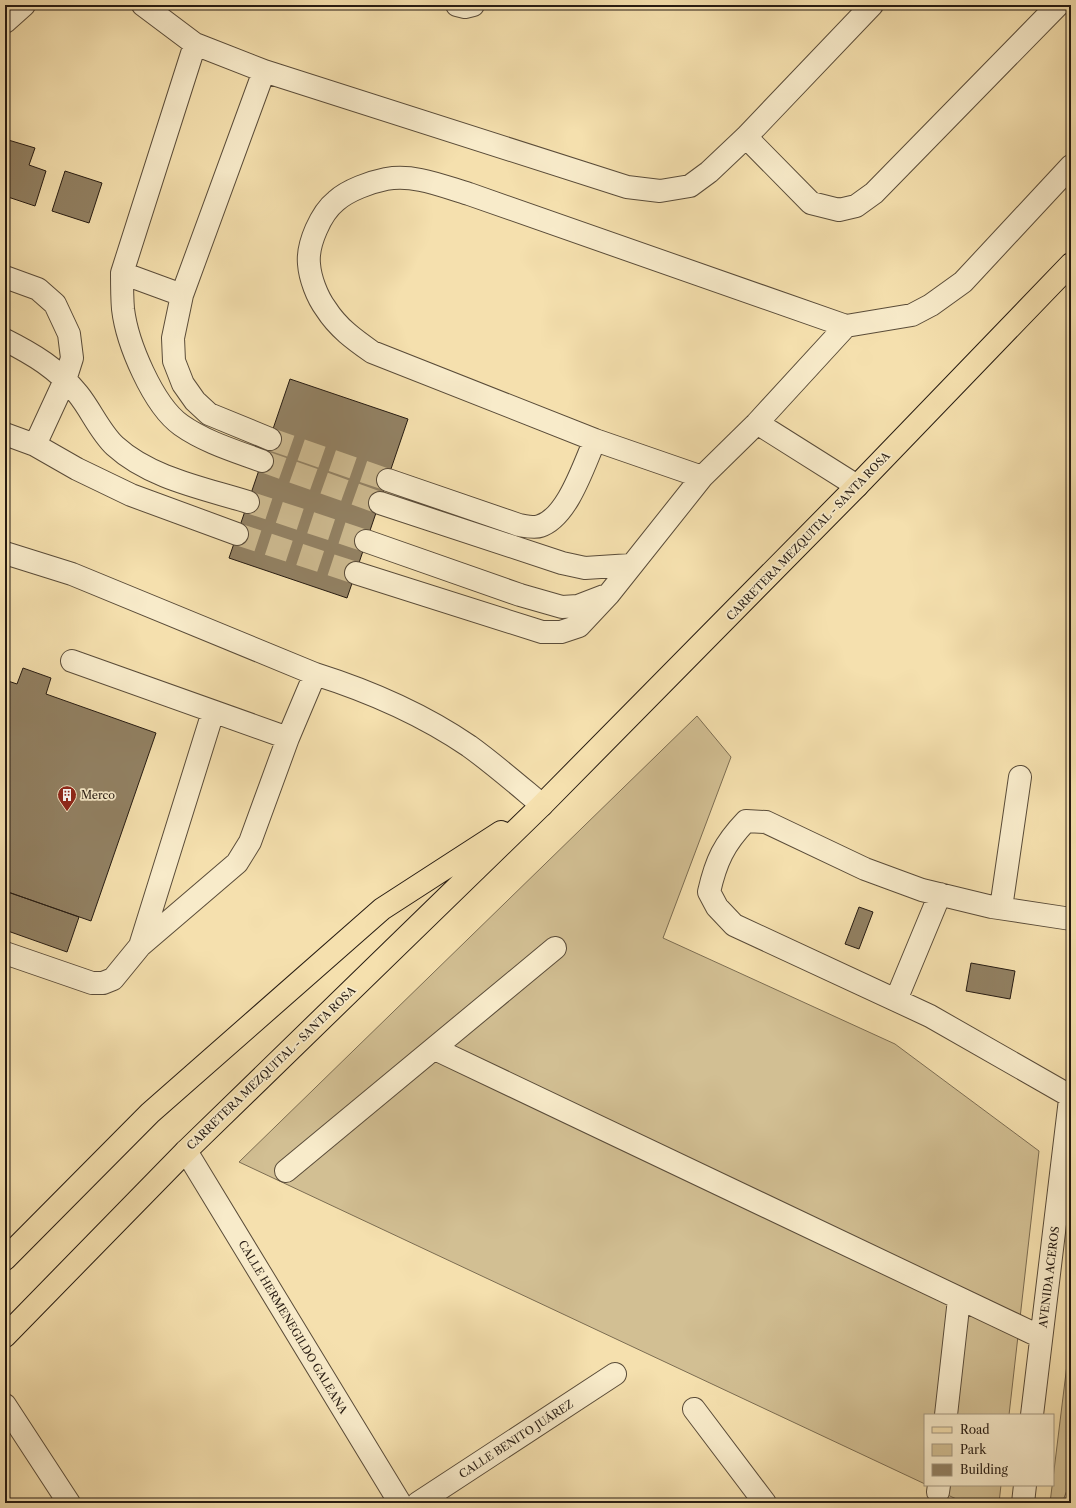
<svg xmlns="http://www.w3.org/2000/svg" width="1076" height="1508" font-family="'Libre Caslon Text',serif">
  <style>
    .green { fill: #d2bf93; stroke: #7c6d52 }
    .building { fill: #928163; stroke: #261b12 }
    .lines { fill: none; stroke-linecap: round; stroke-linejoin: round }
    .minor-tunnel { stroke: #ccb98f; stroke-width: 22; stroke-dasharray: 22 11; stroke-linecap: butt }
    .minor-casing { stroke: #5a4c39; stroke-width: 24 }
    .major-casing { stroke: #261b12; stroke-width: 24 }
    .minor { stroke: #f8ebca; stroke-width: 22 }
    .major { stroke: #f5e0ae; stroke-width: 22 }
    .labels { text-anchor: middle; stroke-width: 3.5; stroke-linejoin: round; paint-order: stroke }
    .street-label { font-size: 11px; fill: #261b12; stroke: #f8ebca }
    .poi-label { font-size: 11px; fill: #261b12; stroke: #f8ebca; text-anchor: start }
  </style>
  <rect width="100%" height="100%" fill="#f5e0ae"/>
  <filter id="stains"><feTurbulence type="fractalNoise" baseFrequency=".005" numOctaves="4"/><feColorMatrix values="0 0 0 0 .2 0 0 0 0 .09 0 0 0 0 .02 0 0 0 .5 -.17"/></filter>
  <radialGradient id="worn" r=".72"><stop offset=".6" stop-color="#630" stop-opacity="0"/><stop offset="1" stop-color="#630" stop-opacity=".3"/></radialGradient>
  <!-- green -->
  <path class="green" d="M 697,716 L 731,757 L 663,938 L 895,1044 L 1039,1151 L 1009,1415 L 925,1415 L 925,1484 L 239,1162 Z
    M 1071,1332 L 1071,1480 L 1062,1503 L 1050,1503 Z
    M 926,1485 L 1001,1485 L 999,1503 L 965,1503 Z"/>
  <!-- building -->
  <path class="building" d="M 5,139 L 35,148 L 29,165 L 46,171 L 35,206 L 5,196 Z
    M 65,171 L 102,183 L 89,223 L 52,211 Z
    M 290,379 L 408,419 L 347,598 L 229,558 Z
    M 23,668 L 51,678 L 46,694 L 156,733 L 91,921 L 5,891 L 5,680 L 17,684 Z
    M 5,891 L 79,917 L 67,952 L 5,930 Z
    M 859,907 L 873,912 L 859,949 L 845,944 Z
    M 971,963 L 1015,971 L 1010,999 L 966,991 Z"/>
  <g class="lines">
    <!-- minor-tunnel -->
    <path class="minor-tunnel" d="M 270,439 L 388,480
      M 262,461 L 380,503
      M 248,502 L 366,541
      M 237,534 L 356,573"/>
    <!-- minor casing -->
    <g class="minor-casing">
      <path id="minor" d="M 143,5 L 195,44 L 264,71 L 627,187 L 660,191 L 690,186 L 709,172 L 746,137 L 872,5
        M 457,5 L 465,7 L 473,5
        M 5,22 L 24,5
        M 195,44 L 122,273 C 122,285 122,297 123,309 C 127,343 153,405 181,425 C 205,442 235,451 262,461
        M 264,71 L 182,295 L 173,338 L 174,361 L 183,384 L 195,401 L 209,414 L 270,439
        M 746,137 L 811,203 L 839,210 L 856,206 L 874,193 L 1058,5
        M 122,273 L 182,295
        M 5,277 L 38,289 L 55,304 L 69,334 L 72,358 L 65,380 L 35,445
        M 5,340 C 33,354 58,369 78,394 C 91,410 100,432 115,446 C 150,478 203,488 248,502
        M 757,423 L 857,486
        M 5,434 L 35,445 L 77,469 L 131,495 L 237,534
        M 702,477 L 595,440 L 372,352 C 355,340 338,328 326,309 C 317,297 310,278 309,264 C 307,244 321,213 336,201 C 348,190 371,182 386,179 C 415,174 442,186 469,194 L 846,326
        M 388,480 L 519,525 C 525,526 535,528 540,526 C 568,517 584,464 595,440
        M 380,503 L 562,563 L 585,568 L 631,565
        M 366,541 L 520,595 L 562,607 L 578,606 L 604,596
        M 5,553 L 72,574 L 315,674 C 369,691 422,714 469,746 C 494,764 518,785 542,805
        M 356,573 L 542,632 L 561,632 L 579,626 L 609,594 L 702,477 L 757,423 L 846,326 L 912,315 L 931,305 L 963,282 L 1071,166
        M 72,661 L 288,738
        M 1001,908 L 1020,777
        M 140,946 L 213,712
        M 5,953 L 92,983 L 103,983 L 113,979 L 140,946 L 237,863 L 250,842 L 288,738 L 315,674
        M 896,1000 L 940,894
        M 435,1049 L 1041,1337
        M 1070,1096 L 930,1016 L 734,925 L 717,907 L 709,892 C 716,861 724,844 746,821 L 766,822 L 865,869 L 922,890 L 992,907 L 1071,919
        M 186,1151 L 400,1503
        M 286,1171 L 555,948
        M 5,1405 L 69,1503
        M 694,1409 L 765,1503
        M 946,1415 L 959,1299
        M 1032,1415 L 1071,1091
        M 938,1492 L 939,1485
        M 418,1503 L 615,1374
        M 1023,1503 L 1025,1485"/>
    </g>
    <!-- major casing -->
    <g class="major-casing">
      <path id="major" d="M 5,1259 L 150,1113 L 382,909 L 501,832
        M 5,1336 L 186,1151 L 542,805 L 857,486 L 1071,264"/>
    </g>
    <!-- minor -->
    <use href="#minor" class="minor"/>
    <!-- major -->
    <use href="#major" class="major"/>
  </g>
  <!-- icons -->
  <defs>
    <g id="building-pin" transform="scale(1)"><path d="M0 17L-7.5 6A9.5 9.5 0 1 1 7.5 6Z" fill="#8f2418" stroke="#f8ebca"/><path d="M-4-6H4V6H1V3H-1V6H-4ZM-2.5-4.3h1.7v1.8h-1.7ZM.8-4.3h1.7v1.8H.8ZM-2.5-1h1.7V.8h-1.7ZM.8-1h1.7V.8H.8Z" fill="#fff"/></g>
  </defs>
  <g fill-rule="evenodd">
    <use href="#building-pin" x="67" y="795"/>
  </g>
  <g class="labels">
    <!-- street labels -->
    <g class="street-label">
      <text transform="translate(808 536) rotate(-46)" y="4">CARRETERA MEZQUITAL - SANTA ROSA</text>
      <text transform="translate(271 1068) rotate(-44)" y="4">CARRETERA MEZQUITAL - SANTA ROSA</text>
      <text transform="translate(1049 1277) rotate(-83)" y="4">AVENIDA ACEROS</text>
      <text transform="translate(293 1327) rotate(59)" y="4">CALLE HERMENEGILDO GALEANA</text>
      <text transform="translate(516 1439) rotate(-33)" y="4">CALLE BENITO JUÁREZ</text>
    </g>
    <!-- poi labels -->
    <g class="poi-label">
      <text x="81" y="799">Merco</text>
    </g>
  </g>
  <!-- margin -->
  <rect width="1076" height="1508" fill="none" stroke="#f5e0ae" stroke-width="20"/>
  <rect x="6" y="6" width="1064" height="1496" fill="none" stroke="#261b12" stroke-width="2"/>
  <rect x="10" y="10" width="1056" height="1488" fill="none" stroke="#261b12"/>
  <!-- legend -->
  <rect x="924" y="1414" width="130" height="72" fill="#f8ebca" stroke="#a49880"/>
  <rect x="932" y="1427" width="20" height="6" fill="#f5e0ae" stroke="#a49880"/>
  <text x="960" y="1434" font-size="12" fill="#261b12">Road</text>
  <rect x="932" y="1444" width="20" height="12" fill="#d2bf93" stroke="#a49880"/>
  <text x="960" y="1454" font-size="12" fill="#261b12">Park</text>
  <rect x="932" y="1464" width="20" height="12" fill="#928163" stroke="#a49880"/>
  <text x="960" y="1474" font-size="12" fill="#261b12">Building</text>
  <rect width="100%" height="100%" filter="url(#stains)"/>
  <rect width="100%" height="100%" fill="url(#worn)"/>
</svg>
